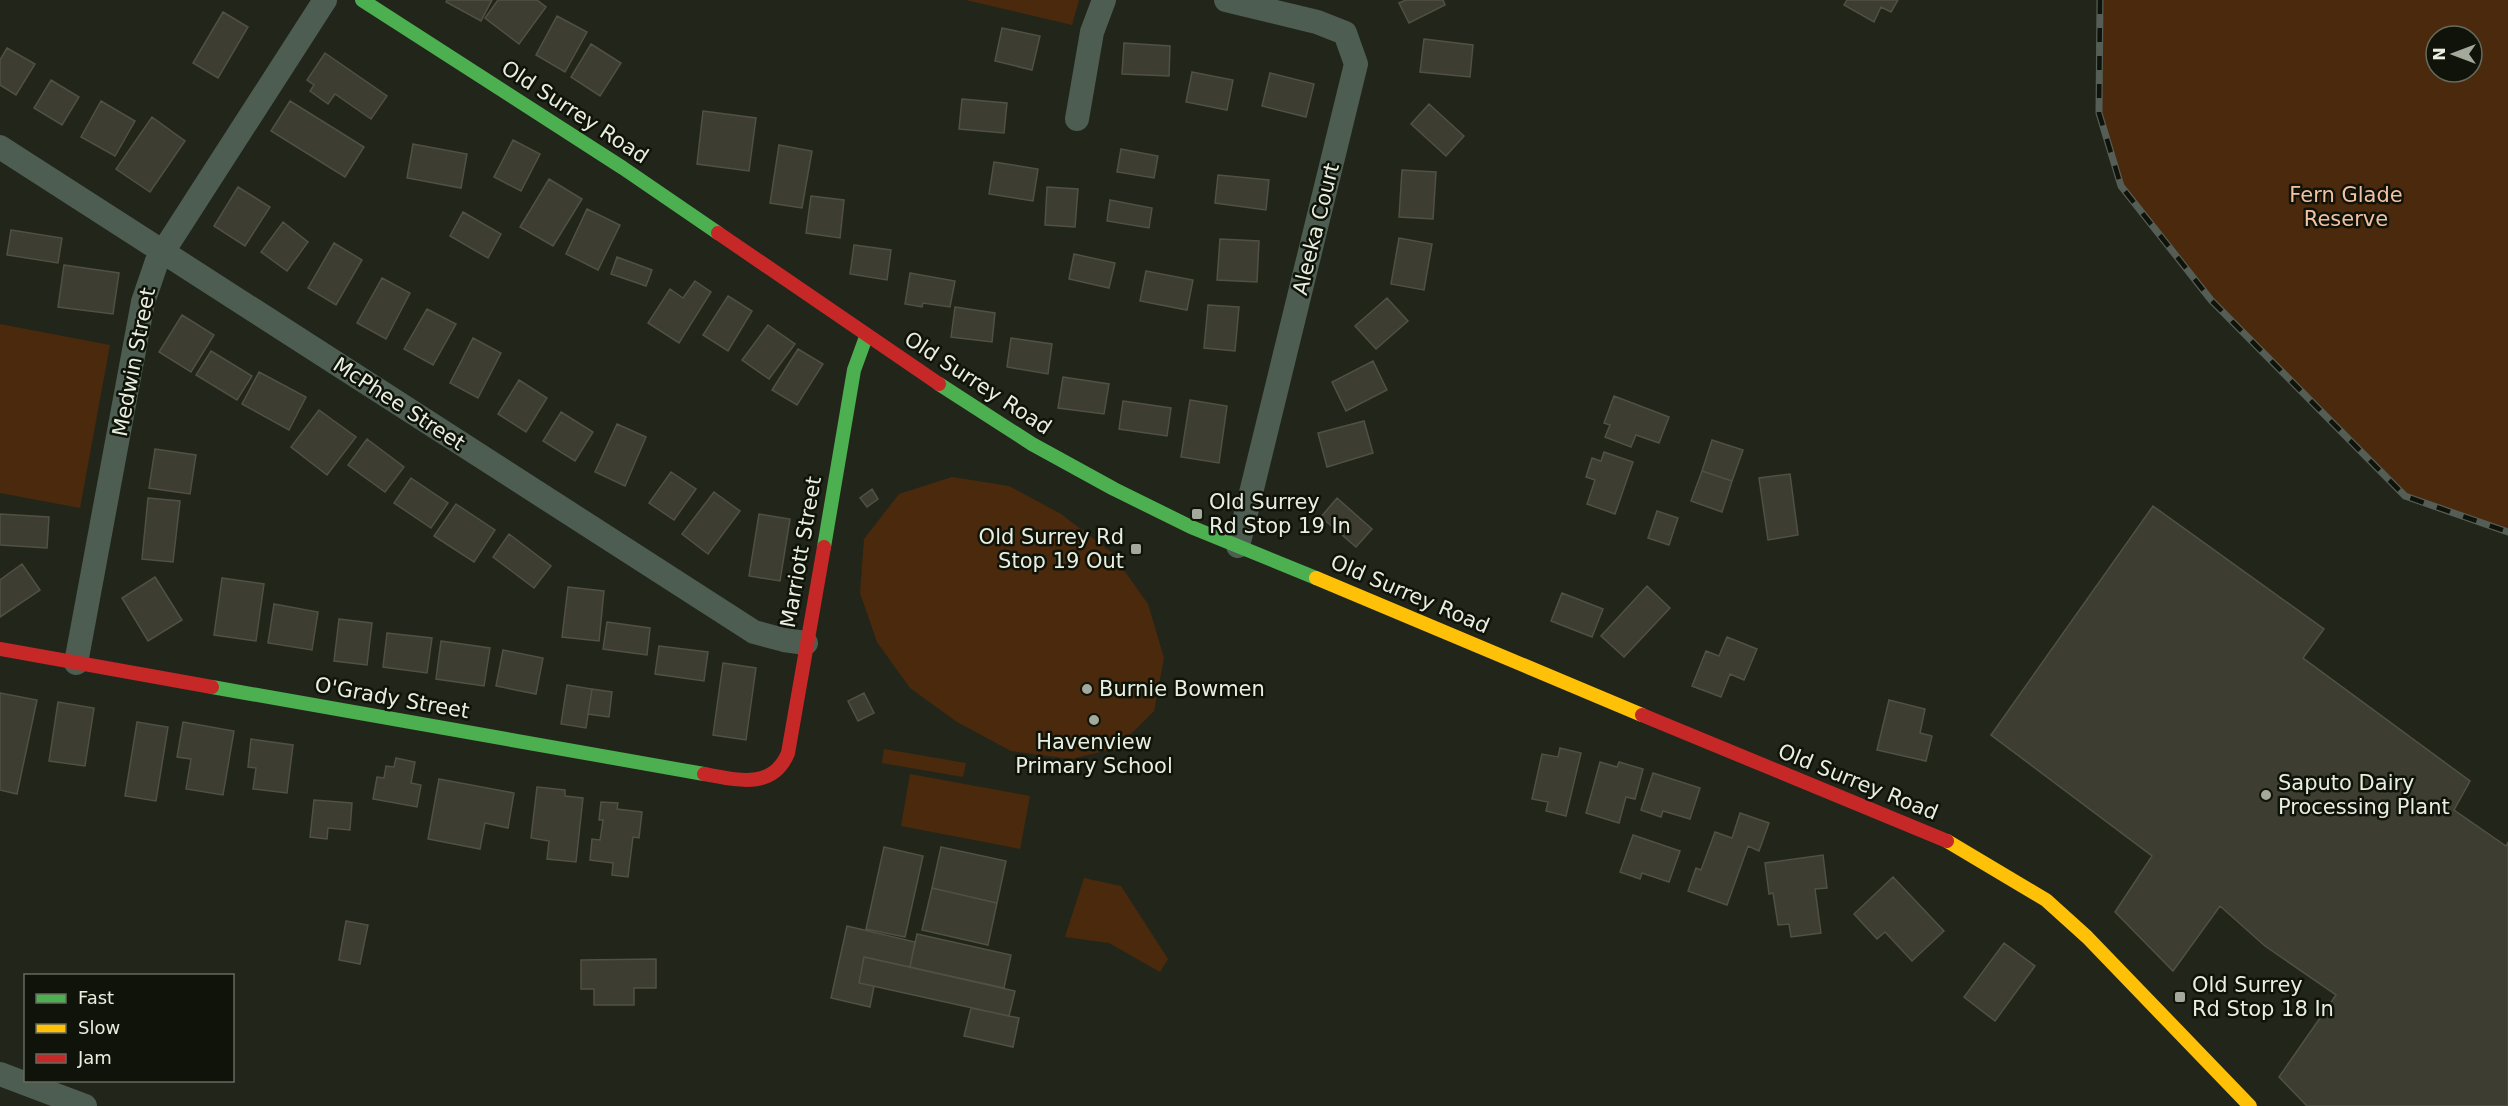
<svg xmlns="http://www.w3.org/2000/svg" width="2508" height="1106" font-family="'DejaVu Sans',sans-serif">
  <style>
    .green { fill: #4b290c; fill-rule: evenodd }
    .building { fill: #3d3d32; stroke: #515045; stroke-width: 1.5 }
    .lines { fill: none; stroke-linecap: round; stroke-linejoin: round }
    .street { stroke: #4e5d52; stroke-width: 24 }
    .fast { stroke: #4caf50; stroke-width: 14 }
    .slow { stroke: #ffc107; stroke-width: 14 }
    .jam { stroke: #c62828; stroke-width: 14 }
    .rail-casing { stroke: #555e56; stroke-width: 7 }
    .rail { stroke: #0f1309; stroke-width: 4.5; stroke-dasharray: 14; stroke-linecap: butt }
    .poi-dot { fill: #a3a99b; stroke: #0f1309; stroke-width: 2 }
    .labels { text-anchor: middle; stroke-width: 5; stroke-linejoin: round; paint-order: stroke }
    .street-label { font-size: 21px; fill: #e9efe0; stroke: #0f1309 }
    .park-label { font-size: 21px; fill: #f4c1a0; stroke: #0f1309 }
    .poi-label { font-size: 21px; fill: #e9efe0; stroke: #0f1309; text-anchor: start }
  </style>
  <rect width="100%" height="100%" fill="#22261a"/>
  <!-- green -->
  <path class="green" d="M 966,0 L 1079,0 L 1072,25 Z
    M 2100,0 L 2508,0 L 2508,532 L 2405,496 L 2211,301 L 2121,186 L 2099,107 ZM 2436,36 L 2472,36 L 2472,72 L 2436,72 Z
    M 0,324 L 110,345 L 80,508 L 0,493 Z
    M 952,477 L 1009,486 L 1061,514 L 1111,552 L 1148,604 L 1164,658 L 1154,711 L 1117,748 L 1071,759 L 1011,751 L 957,722 L 910,688 L 877,642 L 860,593 L 864,539 L 899,494 Z
    M 884,749 L 966,763 L 963,777 L 882,763 Z
    M 910,774 L 1030,796 L 1020,849 L 901,826 Z
    M 1084,878 L 1121,886 L 1168,959 L 1160,972 L 1109,943 L 1065,937 Z"/>
  <!-- building -->
  <path class="building" d="M 447,0 L 492,0 L 481,21 L 446,2 Z
    M 498,0 L 537,0 L 546,7 L 519,44 L 485,18 Z
    M 1406,0 L 1443,0 L 1445,5 L 1409,23 L 1399,3 Z
    M 1847,0 L 1898,0 L 1891,12 L 1881,7 L 1874,22 L 1844,5 Z
    M 223,12 L 248,27 L 218,78 L 193,63 Z
    M 557,16 L 587,32 L 565,72 L 536,55 Z
    M 1002,28 L 1040,36 L 1032,70 L 995,61 Z
    M 1424,39 L 1473,45 L 1470,77 L 1420,72 Z
    M 1124,43 L 1170,46 L 1169,76 L 1122,74 Z
    M 591,44 L 621,63 L 600,96 L 571,77 Z
    M 7,48 L 35,64 L 16,95 L 0,85 L 0,60 Z
    M 325,53 L 387,96 L 371,119 L 335,94 L 328,104 L 310,91 L 314,85 L 307,80 Z
    M 1192,72 L 1233,80 L 1227,110 L 1186,102 Z
    M 1270,73 L 1314,84 L 1306,117 L 1262,106 Z
    M 51,80 L 79,97 L 62,125 L 34,108 Z
    M 962,99 L 1007,103 L 1004,133 L 959,129 Z
    M 101,101 L 135,121 L 115,156 L 81,137 Z
    M 290,101 L 364,147 L 345,177 L 271,131 Z
    M 1429,104 L 1464,136 L 1446,156 L 1411,124 Z
    M 703,111 L 756,118 L 749,171 L 697,164 Z
    M 152,117 L 185,141 L 150,192 L 116,169 Z
    M 513,140 L 540,154 L 521,191 L 494,177 Z
    M 413,144 L 467,154 L 461,188 L 407,178 Z
    M 779,145 L 812,151 L 802,208 L 770,203 Z
    M 1121,149 L 1158,156 L 1154,178 L 1117,172 Z
    M 994,162 L 1038,169 L 1033,201 L 989,194 Z
    M 1402,170 L 1436,172 L 1433,219 L 1399,217 Z
    M 1218,175 L 1269,180 L 1266,210 L 1215,203 Z
    M 549,179 L 582,199 L 553,246 L 520,227 Z
    M 238,187 L 270,207 L 245,246 L 214,226 Z
    M 1047,187 L 1078,189 L 1075,227 L 1045,225 Z
    M 811,196 L 844,200 L 840,238 L 806,233 Z
    M 1110,200 L 1152,208 L 1149,228 L 1107,221 Z
    M 587,209 L 620,225 L 598,270 L 566,254 Z
    M 463,212 L 501,234 L 488,258 L 450,236 Z
    M 283,222 L 308,242 L 287,271 L 261,252 Z
    M 11,230 L 62,238 L 58,263 L 7,255 Z
    M 1399,238 L 1432,244 L 1424,290 L 1391,284 Z
    M 1220,239 L 1259,241 L 1257,282 L 1217,280 Z
    M 334,243 L 362,260 L 336,305 L 308,288 Z
    M 854,245 L 891,250 L 887,280 L 850,274 Z
    M 1074,254 L 1115,263 L 1109,288 L 1069,279 Z
    M 617,257 L 652,270 L 646,286 L 611,274 Z
    M 64,265 L 119,273 L 113,314 L 58,307 Z
    M 1146,271 L 1193,280 L 1187,310 L 1140,301 Z
    M 910,273 L 955,281 L 950,307 L 923,303 L 922,307 L 905,304 Z
    M 382,278 L 410,293 L 386,339 L 357,323 Z
    M 695,281 L 711,292 L 679,343 L 648,323 L 670,289 L 683,298 Z
    M 728,296 L 752,311 L 728,351 L 703,335 Z
    M 1387,298 L 1408,321 L 1376,349 L 1355,326 Z
    M 1208,305 L 1239,307 L 1235,351 L 1204,348 Z
    M 955,307 L 995,313 L 992,342 L 951,337 Z
    M 427,309 L 456,324 L 433,365 L 404,349 Z
    M 182,315 L 214,335 L 191,372 L 159,352 Z
    M 768,325 L 795,344 L 769,379 L 742,360 Z
    M 473,338 L 501,353 L 478,398 L 450,383 Z
    M 1011,338 L 1052,344 L 1048,374 L 1007,367 Z
    M 798,349 L 823,364 L 797,405 L 772,390 Z
    M 211,351 L 252,376 L 237,400 L 196,375 Z
    M 1373,361 L 1387,390 L 1346,411 L 1332,382 Z
    M 259,372 L 306,397 L 289,430 L 242,404 Z
    M 1063,377 L 1109,384 L 1104,414 L 1058,408 Z
    M 519,380 L 547,398 L 526,432 L 498,414 Z
    M 1614,396 L 1669,417 L 1659,443 L 1636,435 L 1631,447 L 1605,437 L 1610,425 L 1604,423 Z
    M 1190,400 L 1227,406 L 1219,463 L 1181,457 Z
    M 1123,401 L 1171,408 L 1167,436 L 1119,429 Z
    M 319,410 L 356,437 L 327,475 L 291,447 Z
    M 561,412 L 593,432 L 575,461 L 543,441 Z
    M 1364,421 L 1373,453 L 1327,467 L 1318,433 Z
    M 617,424 L 646,437 L 625,486 L 595,472 Z
    M 367,439 L 404,467 L 385,492 L 348,465 Z
    M 1712,440 L 1743,450 L 1732,481 L 1702,471 Z
    M 155,449 L 196,455 L 190,494 L 149,488 Z
    M 1604,452 L 1633,462 L 1615,514 L 1587,504 L 1595,480 L 1586,477 L 1592,458 L 1601,461 Z
    M 1702,471 L 1732,481 L 1722,512 L 1691,501 Z
    M 671,472 L 696,489 L 674,520 L 649,503 Z
    M 1790,474 L 1798,535 L 1768,540 L 1759,478 Z
    M 411,478 L 448,503 L 431,528 L 394,503 Z
    M 872,489 L 878,499 L 867,507 L 860,498 Z
    M 714,492 L 740,511 L 708,554 L 682,534 Z
    M 148,498 L 180,501 L 173,562 L 142,559 Z
    M 1337,498 L 1372,529 L 1356,547 L 1321,517 Z
    M 456,504 L 495,530 L 474,562 L 434,536 Z
    M 2153,506 L 2324,629 L 2303,658 L 2470,781 L 2454,810 L 2506,846 L 2508,842 L 2508,1106 L 2307,1106 L 2279,1077 L 2336,995 L 2265,946 L 2220,906 L 2173,971 L 2115,912 L 2152,856 L 1991,735 Z
    M 1657,511 L 1678,518 L 1669,545 L 1648,538 Z
    M 0,514 L 49,517 L 47,548 L 0,545 Z
    M 759,514 L 790,519 L 780,581 L 749,576 Z
    M 509,534 L 551,566 L 534,588 L 493,557 Z
    M 22,564 L 40,590 L 0,617 L 0,580 Z
    M 155,577 L 182,620 L 148,641 L 122,598 Z
    M 222,578 L 264,584 L 256,641 L 214,635 Z
    M 1647,586 L 1670,608 L 1624,657 L 1601,636 Z
    M 568,587 L 604,591 L 599,641 L 562,637 Z
    M 1562,593 L 1603,609 L 1592,637 L 1551,621 Z
    M 274,604 L 318,612 L 312,650 L 268,643 Z
    M 339,619 L 372,623 L 367,665 L 334,661 Z
    M 607,622 L 650,628 L 647,655 L 603,649 Z
    M 387,633 L 432,638 L 427,673 L 383,667 Z
    M 1727,637 L 1757,649 L 1744,680 L 1730,674 L 1721,697 L 1692,686 L 1706,651 L 1719,656 Z
    M 441,641 L 490,648 L 484,686 L 436,679 Z
    M 659,646 L 708,652 L 704,681 L 655,674 Z
    M 503,650 L 543,658 L 536,694 L 496,686 Z
    M 723,663 L 756,668 L 746,740 L 713,735 Z
    M 567,685 L 592,689 L 586,728 L 561,724 Z
    M 592,689 L 612,692 L 609,717 L 588,714 Z
    M 0,693 L 37,700 L 17,794 L 0,790 Z
    M 864,693 L 874,713 L 858,721 L 848,701 Z
    M 1889,700 L 1925,709 L 1920,733 L 1932,736 L 1926,761 L 1877,750 Z
    M 58,702 L 94,708 L 85,766 L 49,761 Z
    M 137,722 L 168,727 L 156,801 L 125,796 Z
    M 183,722 L 234,731 L 223,795 L 186,789 L 191,759 L 177,757 Z
    M 251,739 L 293,745 L 287,793 L 253,789 L 256,768 L 248,767 Z
    M 1560,748 L 1581,753 L 1566,816 L 1546,811 L 1548,802 L 1532,799 L 1542,754 L 1558,757 Z
    M 396,758 L 415,762 L 411,783 L 421,785 L 417,807 L 373,799 L 377,777 L 384,778 L 386,766 L 394,767 Z
    M 1600,762 L 1617,767 L 1619,762 L 1643,769 L 1635,799 L 1626,797 L 1619,823 L 1586,813 Z
    M 1653,773 L 1700,788 L 1690,819 L 1663,811 L 1661,817 L 1641,810 Z
    M 439,779 L 514,793 L 508,828 L 485,823 L 480,849 L 428,839 Z
    M 537,787 L 565,790 L 565,796 L 583,798 L 576,862 L 547,859 L 549,841 L 531,838 Z
    M 314,800 L 352,803 L 350,830 L 328,828 L 327,839 L 310,837 Z
    M 601,802 L 618,803 L 617,809 L 642,812 L 639,838 L 633,837 L 628,877 L 612,875 L 613,863 L 590,860 L 592,839 L 600,840 L 603,820 L 599,820 Z
    M 1740,813 L 1769,823 L 1759,851 L 1748,846 L 1727,905 L 1688,891 L 1696,868 L 1701,870 L 1715,832 L 1732,838 Z
    M 1633,835 L 1680,851 L 1669,882 L 1642,873 L 1640,879 L 1620,872 Z
    M 884,847 L 923,856 L 905,937 L 866,929 Z
    M 941,847 L 1006,861 L 997,903 L 932,888 Z
    M 1823,855 L 1827,888 L 1815,889 L 1821,933 L 1791,937 L 1789,924 L 1778,925 L 1773,893 L 1769,894 L 1765,863 Z
    M 1893,877 L 1944,931 L 1912,961 L 1885,932 L 1877,939 L 1854,914 Z
    M 932,888 L 997,903 L 988,945 L 922,930 Z
    M 346,921 L 368,925 L 360,964 L 339,960 Z
    M 847,926 L 915,942 L 910,967 L 864,957 L 859,983 L 874,986 L 870,1007 L 831,998 Z
    M 917,934 L 1011,955 L 1004,988 L 910,967 Z
    M 2004,943 L 2035,966 L 1995,1021 L 1964,997 Z
    M 864,957 L 1015,991 L 1009,1016 L 859,983 Z
    M 656,959 L 656,988 L 634,988 L 634,1005 L 594,1005 L 594,989 L 581,989 L 581,960 Z
    M 971,1008 L 1019,1018 L 1013,1047 L 964,1036 Z"/>
  <g class="lines">
    <!-- street -->
    <path class="street" d="M 1226,0 L 1317,22 L 1345,33 L 1356,64 L 1238,546
      M 1077,119 L 1092,32 L 1104,0
      M 0,147 L 754,632 L 784,640 L 806,643
      M 76,663 L 143,302 L 157,261 L 325,0
      M 0,1074 L 85,1106"/>
    <!-- fast -->
    <path class="fast" d="M 362,0 L 623,168 L 718,233
      M 939,384 L 1032,444 L 1114,489 L 1191,527 L 1316,578
      M 824,547 L 854,370 L 866,337
      M 212,687 L 704,774"/>
    <!-- slow -->
    <path class="slow" d="M 1316,578 L 1642,715
      M 1947,841 L 2046,900 L 2087,937 L 2250,1106"/>
    <!-- jam -->
    <path class="jam" d="M 718,233 L 939,384
      M 0,649 L 212,687
      M 1642,715 L 1947,841
      M 704,774 C 737,780 773,790 788,753 L 824,547"/>
    <!-- rail casing -->
    <g class="rail-casing">
      <path id="rail" d="M 2100,0 L 2099,113 L 2121,186 L 2211,300 L 2405,496 L 2508,532"/>
    </g>
    <!-- rail -->
    <use href="#rail" class="rail"/>
  </g>
  <!-- markers -->
  <g class="poi-dot">
    <rect x="1191" y="508" width="12" height="12" rx="3"/>
    <rect x="1130" y="543" width="12" height="12" rx="3"/>
    <circle cx="1087" cy="689" r="6"/>
    <circle cx="1094" cy="720" r="6"/>
    <circle cx="2266" cy="795" r="6"/>
    <rect x="2174" y="991" width="12" height="12" rx="3"/>
  </g>
  <g class="labels">
    <!-- street labels -->
    <g class="street-label">
      <text transform="translate(575 112) rotate(33)" y="7">Old Surrey Road</text>
      <text transform="translate(1316 229) rotate(-76)" y="7">Aleeka Court</text>
      <text transform="translate(134 362) rotate(-79)" y="7">Medwin Street</text>
      <text transform="translate(978 383) rotate(33)" y="7">Old Surrey Road</text>
      <text transform="translate(399 404) rotate(33)" y="7">McPhee Street</text>
      <text transform="translate(801 552) rotate(-80)" y="7">Marriott Street</text>
      <text transform="translate(1410 594) rotate(23)" y="7">Old Surrey Road</text>
      <text transform="translate(392 698) rotate(10)" y="7">O'Grady Street</text>
      <text transform="translate(1858 782) rotate(22)" y="7">Old Surrey Road</text>
    </g>
    <!-- park labels -->
    <g class="park-label">
      <text x="2346" y="202">Fern Glade<tspan x="2346" dy="24">Reserve</tspan></text>
    </g>
    <!-- poi labels -->
    <g class="poi-label">
      <text x="1209" y="509">Old Surrey<tspan x="1209" dy="24">Rd Stop 19 In</tspan></text>
      <text x="1124" y="544" text-anchor="end">Old Surrey Rd<tspan x="1124" dy="24">Stop 19 Out</tspan></text>
      <text x="1099" y="696">Burnie Bowmen</text>
      <text x="1094" y="749" text-anchor="middle">Havenview<tspan x="1094" dy="24">Primary School</tspan></text>
      <text x="2278" y="790">Saputo Dairy<tspan x="2278" dy="24">Processing Plant</tspan></text>
      <text x="2192" y="992">Old Surrey<tspan x="2192" dy="24">Rd Stop 18 In</tspan></text>
    </g>
  </g>
  <!-- legend -->
  <rect x="24" y="974" width="210" height="108" fill="#0f1309" stroke="#666b5f" stroke-width="1.5"/>
  <rect x="36" y="994" width="30" height="9" fill="#4caf50" stroke="#666b5f" stroke-width="1.5"/>
  <text x="78" y="1004" font-size="18" fill="#e9efe0">Fast</text>
  <rect x="36" y="1024" width="30" height="9" fill="#ffc107" stroke="#666b5f" stroke-width="1.5"/>
  <text x="78" y="1034" font-size="18" fill="#e9efe0">Slow</text>
  <rect x="36" y="1054" width="30" height="9" fill="#c62828" stroke="#666b5f" stroke-width="1.5"/>
  <text x="78" y="1064" font-size="18" fill="#e9efe0">Jam</text>
  <!-- north arrow -->
  <g transform="translate(2454 54) rotate(270)"><circle r="28" fill="#0f1309" stroke="#666b5f" stroke-width="1.5"/>
  <path d="M0-4.5L10 22L0 15L-10 22Z" fill="#a3a99b"/>
  <text y="-9" font-size="16" font-weight="bold" text-anchor="middle" fill="#e9efe0">N</text>
  </g>
</svg>
